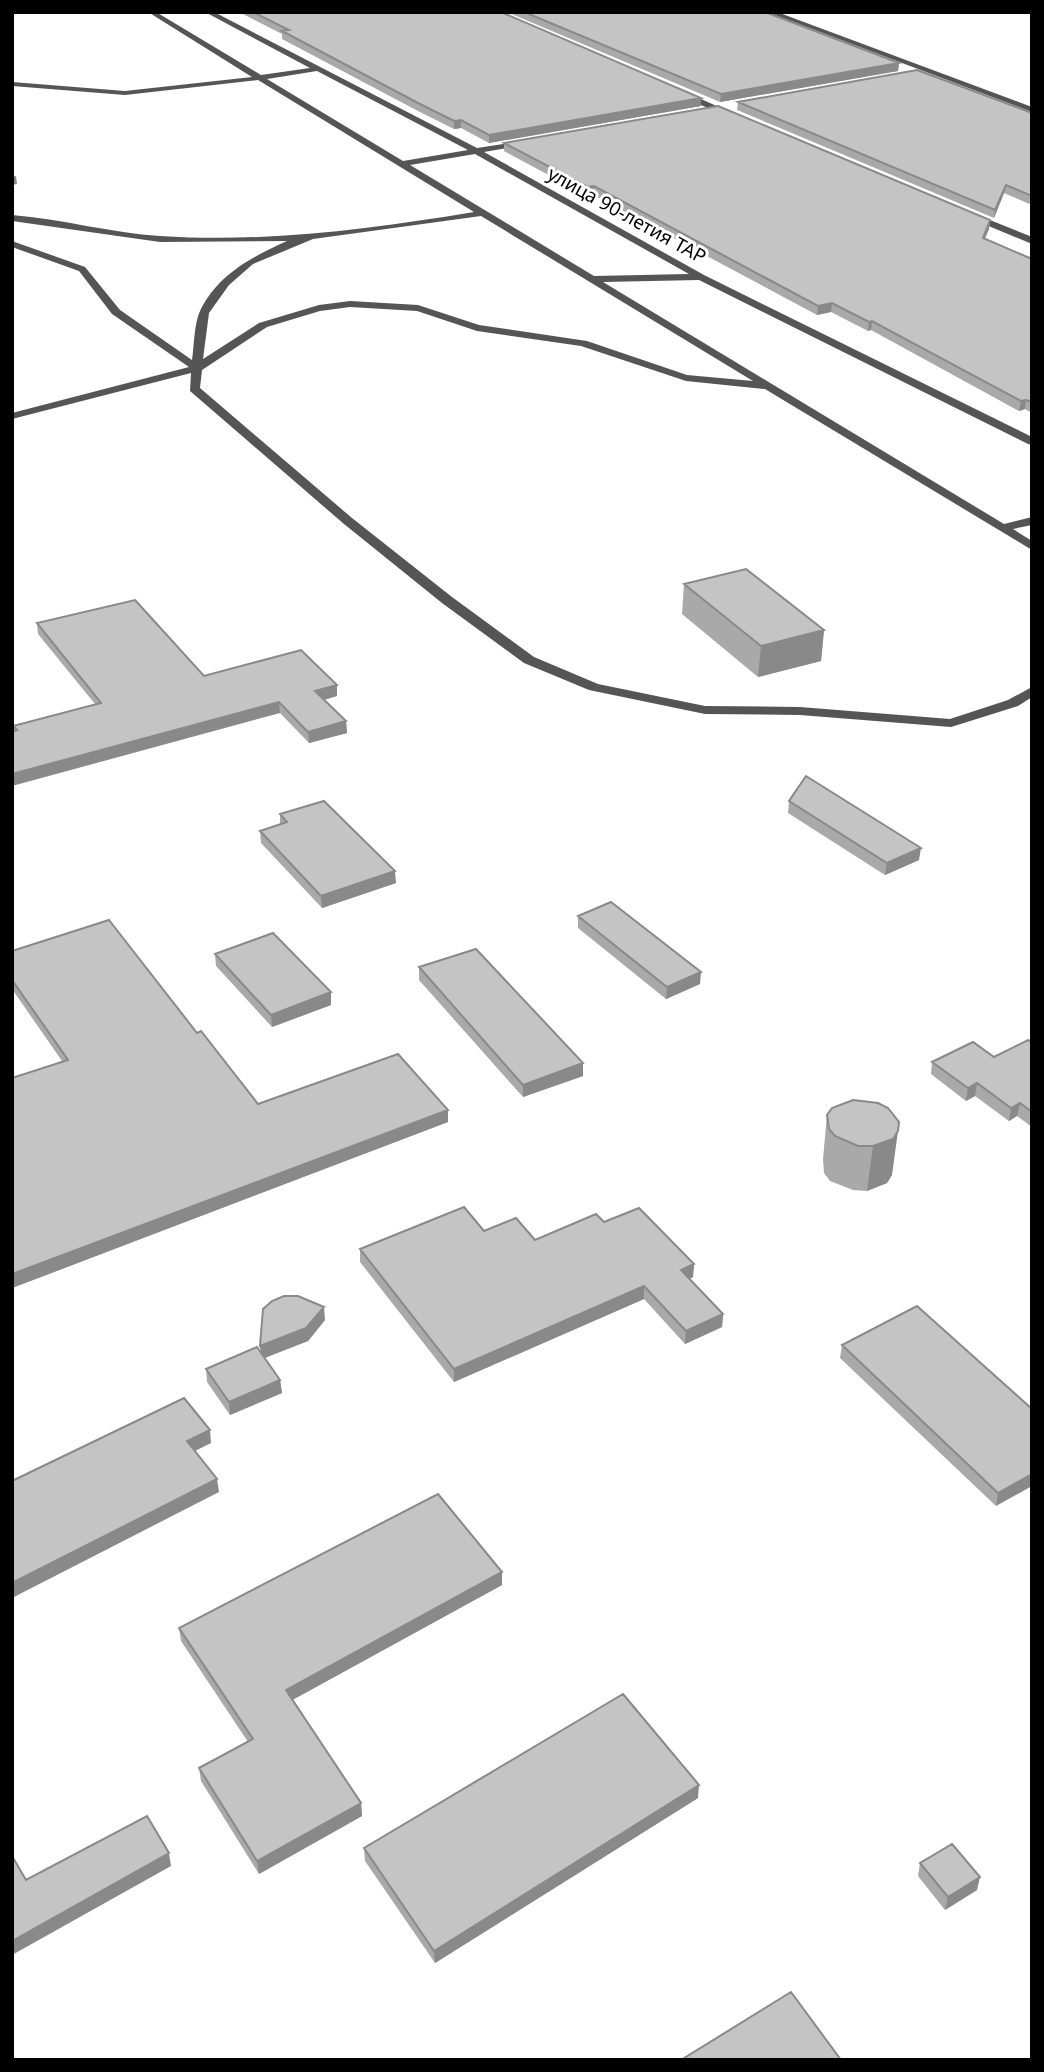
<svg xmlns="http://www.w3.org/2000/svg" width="1044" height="2072" font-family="'Noto Sans',sans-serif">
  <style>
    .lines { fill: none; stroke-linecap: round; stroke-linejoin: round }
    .minor { fill: #555; fill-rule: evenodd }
    .wall { fill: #a9a9a9 }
    .shaded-wall { fill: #898989 }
    .building { fill: #c4c4c4; stroke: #898989; stroke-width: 2 }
    .labels { text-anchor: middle; stroke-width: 6; stroke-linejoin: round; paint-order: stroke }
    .far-street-label { font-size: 19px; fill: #000; stroke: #fff }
  </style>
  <rect width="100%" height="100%" fill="#fff"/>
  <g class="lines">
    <!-- minor -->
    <path class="minor" d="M 148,12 L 156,12 L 261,75 L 310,68 L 205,12 L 214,12 L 477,148 L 531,140 L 531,144 L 484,152 L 704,275 L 1032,437 L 1032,445 L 1028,444 L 699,280 L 603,282 L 1004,524 L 1032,517 L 1032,525 L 1013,529 L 1032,541 L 1032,550 L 765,389 L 686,381 L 581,346 L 477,331 L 417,311 L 350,307 L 320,311 L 267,327 L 202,370 L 200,388 L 352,518 L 452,597 L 534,657 L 598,684 L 705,706 L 800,707 L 950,719 L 1008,700 L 1032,687 L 1032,697 L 1018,706 L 951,727 L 800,715 L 705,714 L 589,690 L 524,663 L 442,603 L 344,524 L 190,391 L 191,373 L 12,419 L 12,413 L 189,367 L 112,314 L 79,271 L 12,247 L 12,241 L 85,267 L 120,310 L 192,360 C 194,346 194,324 200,311 C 218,274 252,257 287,241 L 160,242 L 12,221 L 12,215 C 62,219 111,233 160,236 C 266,243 371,229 474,212 L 258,80 L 125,95 L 12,86 L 12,82 L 125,91 L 252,77 ZM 317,71 L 468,150 L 403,161 L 267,79 ZM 475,154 L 689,274 L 594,276 L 410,165 ZM 481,216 L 753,381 L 687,375 L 587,341 L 479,325 L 418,305 L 350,301 L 319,305 L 259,323 L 203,359 L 209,313 L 229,285 L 253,264 L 313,239 Z
      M 767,12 L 777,12 L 1032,107 L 1032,112 Z
      M 677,91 L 683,91 L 739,116 L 732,118 L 677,95 Z
      M 970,212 L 1032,237 L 1032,244 L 967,217 L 965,215 Z"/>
  </g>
  <!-- wall -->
  <path class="wall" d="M 239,12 L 501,12 L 701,98 L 701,106 L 489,143 L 461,128 L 454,129 L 418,111 L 282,39 L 282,34 Z
    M 507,12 L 765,12 L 899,63 L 898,71 L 720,102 Z
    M 738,102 L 1032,113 L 1032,205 L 1004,193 L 994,218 L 737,110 Z
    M 504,143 L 990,220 L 989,229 L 985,239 L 1032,259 L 1032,413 L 1025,409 L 1019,411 L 871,330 L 868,331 L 831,312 L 817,315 L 593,195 L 588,196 L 504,151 Z
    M 684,584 L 824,630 L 821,661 L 758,677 L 682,614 Z
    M 37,623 L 204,676 L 337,685 L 337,696 L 324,700 L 346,721 L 347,733 L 309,743 L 280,713 L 14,731 L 13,726 L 95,704 L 38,634 Z
    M 789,801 L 919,860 L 885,875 L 788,813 Z
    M 280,814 L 396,883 L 322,908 L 261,843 L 260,831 L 280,824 Z
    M 578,916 L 700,984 L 666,999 L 578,928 Z
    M 12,951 L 197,1033 L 258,1104 L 448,1110 L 448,1122 L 12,1288 L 12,1078 L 62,1061 L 12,989 Z
    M 215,954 L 331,992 L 331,1005 L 272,1027 L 216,966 Z
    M 419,967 L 583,1076 L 523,1097 L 419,980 Z
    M 1032,1042 L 1032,1127 L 1017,1116 L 1009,1121 L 975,1096 L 966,1101 L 931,1074 L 932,1062 L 994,1057 Z
    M 853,1100 L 892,1175 L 887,1183 L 867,1191 L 853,1190 L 830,1181 L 824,1173 L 823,1159 L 827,1115 Z
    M 604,1222 L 694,1264 L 693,1277 L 690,1279 L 723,1314 L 722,1327 L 685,1344 L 644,1299 L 454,1382 L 360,1262 L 360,1249 L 484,1231 L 535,1240 Z
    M 325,1320 L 308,1341 L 264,1358 L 280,1380 L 282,1393 L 230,1415 L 207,1382 L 206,1369 L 261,1353 L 260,1346 Z
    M 842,1345 L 1032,1409 L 996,1506 L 840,1358 Z
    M 502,1585 L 292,1700 L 361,1803 L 362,1816 L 259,1874 L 201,1781 L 199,1768 L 248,1742 L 181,1641 L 179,1628 Z
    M 698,1798 L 435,1963 L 365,1861 L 364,1848 Z
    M 920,1863 L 977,1890 L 945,1910 L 918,1876 Z"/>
  <!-- shaded-wall -->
  <path class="shaded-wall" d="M 899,63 L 898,71 L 720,102 L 721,94 Z
    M 701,98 L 701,106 L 489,143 L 489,135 Z
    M 461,120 L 461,128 L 454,129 L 454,121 Z
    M 16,176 L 17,184 L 12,185 L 12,177 Z
    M 1006,185 L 1004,193 L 994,218 L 995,210 Z
    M 594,186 L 593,195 L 588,196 L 588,187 Z
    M 990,220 L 989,229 L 981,246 L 983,238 Z
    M 832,303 L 831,312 L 817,315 L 818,306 Z
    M 872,321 L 871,330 L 868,331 L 869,322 Z
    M 1026,400 L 1025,409 L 1019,411 L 1021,401 Z
    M 824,630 L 821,661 L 758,677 L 761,646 Z
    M 337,685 L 337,696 L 316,702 L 315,691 Z
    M 279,702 L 280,713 L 12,786 L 12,774 Z
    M 346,721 L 347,733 L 309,743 L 308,732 Z
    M 921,848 L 919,860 L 885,875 L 887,863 Z
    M 395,871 L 396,883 L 322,908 L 321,896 Z
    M 701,972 L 700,984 L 666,999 L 667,987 Z
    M 331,992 L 331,1005 L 272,1027 L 271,1015 Z
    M 583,1063 L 583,1076 L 523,1097 L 523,1085 Z
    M 977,1083 L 975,1096 L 966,1101 L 968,1088 Z
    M 1020,1103 L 1017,1116 L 1009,1121 L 1011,1108 Z
    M 448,1110 L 448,1122 L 12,1288 L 12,1274 Z
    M 898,1131 L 892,1175 L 887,1183 L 867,1191 L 873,1146 Z
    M 694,1264 L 693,1277 L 680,1283 L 681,1270 Z
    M 644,1286 L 644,1299 L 454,1382 L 454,1369 Z
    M 324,1307 L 325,1320 L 308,1341 L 262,1359 L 260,1346 Z
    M 723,1314 L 722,1327 L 685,1344 L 686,1331 Z
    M 280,1380 L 282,1393 L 230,1415 L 229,1402 Z
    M 210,1430 L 211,1443 L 189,1454 L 187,1441 Z
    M 1032,1474 L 1032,1486 L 996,1506 L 998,1493 Z
    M 217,1479 L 219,1492 L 12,1598 L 12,1583 Z
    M 502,1572 L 502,1585 L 287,1703 L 286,1690 Z
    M 699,1785 L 698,1798 L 435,1963 L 434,1951 Z
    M 361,1803 L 362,1816 L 259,1874 L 257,1861 Z
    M 169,1853 L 171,1866 L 12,1955 L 12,1941 Z
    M 980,1877 L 977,1890 L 945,1910 L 948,1897 Z"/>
  <!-- building -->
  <path class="building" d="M 253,12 L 501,12 L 701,98 L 489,135 L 461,120 L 454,121 L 418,103 L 282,31 L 289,30 Z
    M 524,12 L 765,12 L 899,63 L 721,94 Z
    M 917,70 L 1032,113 L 1032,196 L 1006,185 L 995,210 L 738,102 Z
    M 718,106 L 990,220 L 983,238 L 1032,259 L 1032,402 L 1026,400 L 1021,401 L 872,321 L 869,322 L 832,303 L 818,306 L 594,186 L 588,187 L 504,143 Z
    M 746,569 L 824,630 L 761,646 L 684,584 Z
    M 135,600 L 204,676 L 301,650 L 337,685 L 315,691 L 346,721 L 308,732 L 279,702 L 12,774 L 12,732 L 17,730 L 13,726 L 101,703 L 37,623 Z
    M 806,776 L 921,848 L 887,863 L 789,801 Z
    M 324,801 L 395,871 L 321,896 L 260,831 L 287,822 L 280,814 Z
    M 611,902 L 701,972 L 667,987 L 578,916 Z
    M 109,920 L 197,1033 L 201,1031 L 258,1104 L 398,1054 L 448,1110 L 12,1274 L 12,1078 L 68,1060 L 12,980 L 12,951 Z
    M 273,933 L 331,992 L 271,1015 L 215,954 Z
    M 476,949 L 583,1063 L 523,1085 L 419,967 Z
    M 1028,1040 L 1032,1042 L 1032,1112 L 1020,1103 L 1011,1108 L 977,1083 L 968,1088 L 932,1062 L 973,1042 L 994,1057 Z
    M 853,1100 L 878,1103 L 888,1108 L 899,1122 L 898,1131 L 893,1139 L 873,1146 L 858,1146 L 835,1136 L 829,1129 L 827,1115 L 832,1108 Z
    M 464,1207 L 484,1231 L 516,1218 L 535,1240 L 596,1214 L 604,1222 L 639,1208 L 694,1264 L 681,1270 L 723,1314 L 686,1331 L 644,1286 L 454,1369 L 360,1249 Z
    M 284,1296 L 298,1296 L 324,1307 L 306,1328 L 260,1346 L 263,1309 L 272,1301 Z
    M 917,1306 L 1032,1409 L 1032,1474 L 998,1493 L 842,1345 Z
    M 257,1347 L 280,1380 L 229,1402 L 206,1369 Z
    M 184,1398 L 210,1430 L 187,1441 L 217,1479 L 12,1583 L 12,1481 Z
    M 438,1494 L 502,1572 L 286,1690 L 361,1803 L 257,1861 L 199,1768 L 253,1739 L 179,1628 Z
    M 623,1694 L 699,1785 L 434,1951 L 364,1848 Z
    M 147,1816 L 169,1853 L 12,1941 L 12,1856 L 26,1880 Z
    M 952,1844 L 980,1877 L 948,1897 L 920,1863 Z
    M 791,1992 L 841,2060 L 681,2060 Z"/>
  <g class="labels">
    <!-- far-street labels -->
    <g class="far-street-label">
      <text transform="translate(627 215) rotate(29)" y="7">улица 90-летия ТАР</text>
    </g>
  </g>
  <!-- border -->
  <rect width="1044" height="2072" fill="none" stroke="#000000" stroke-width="28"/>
</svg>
